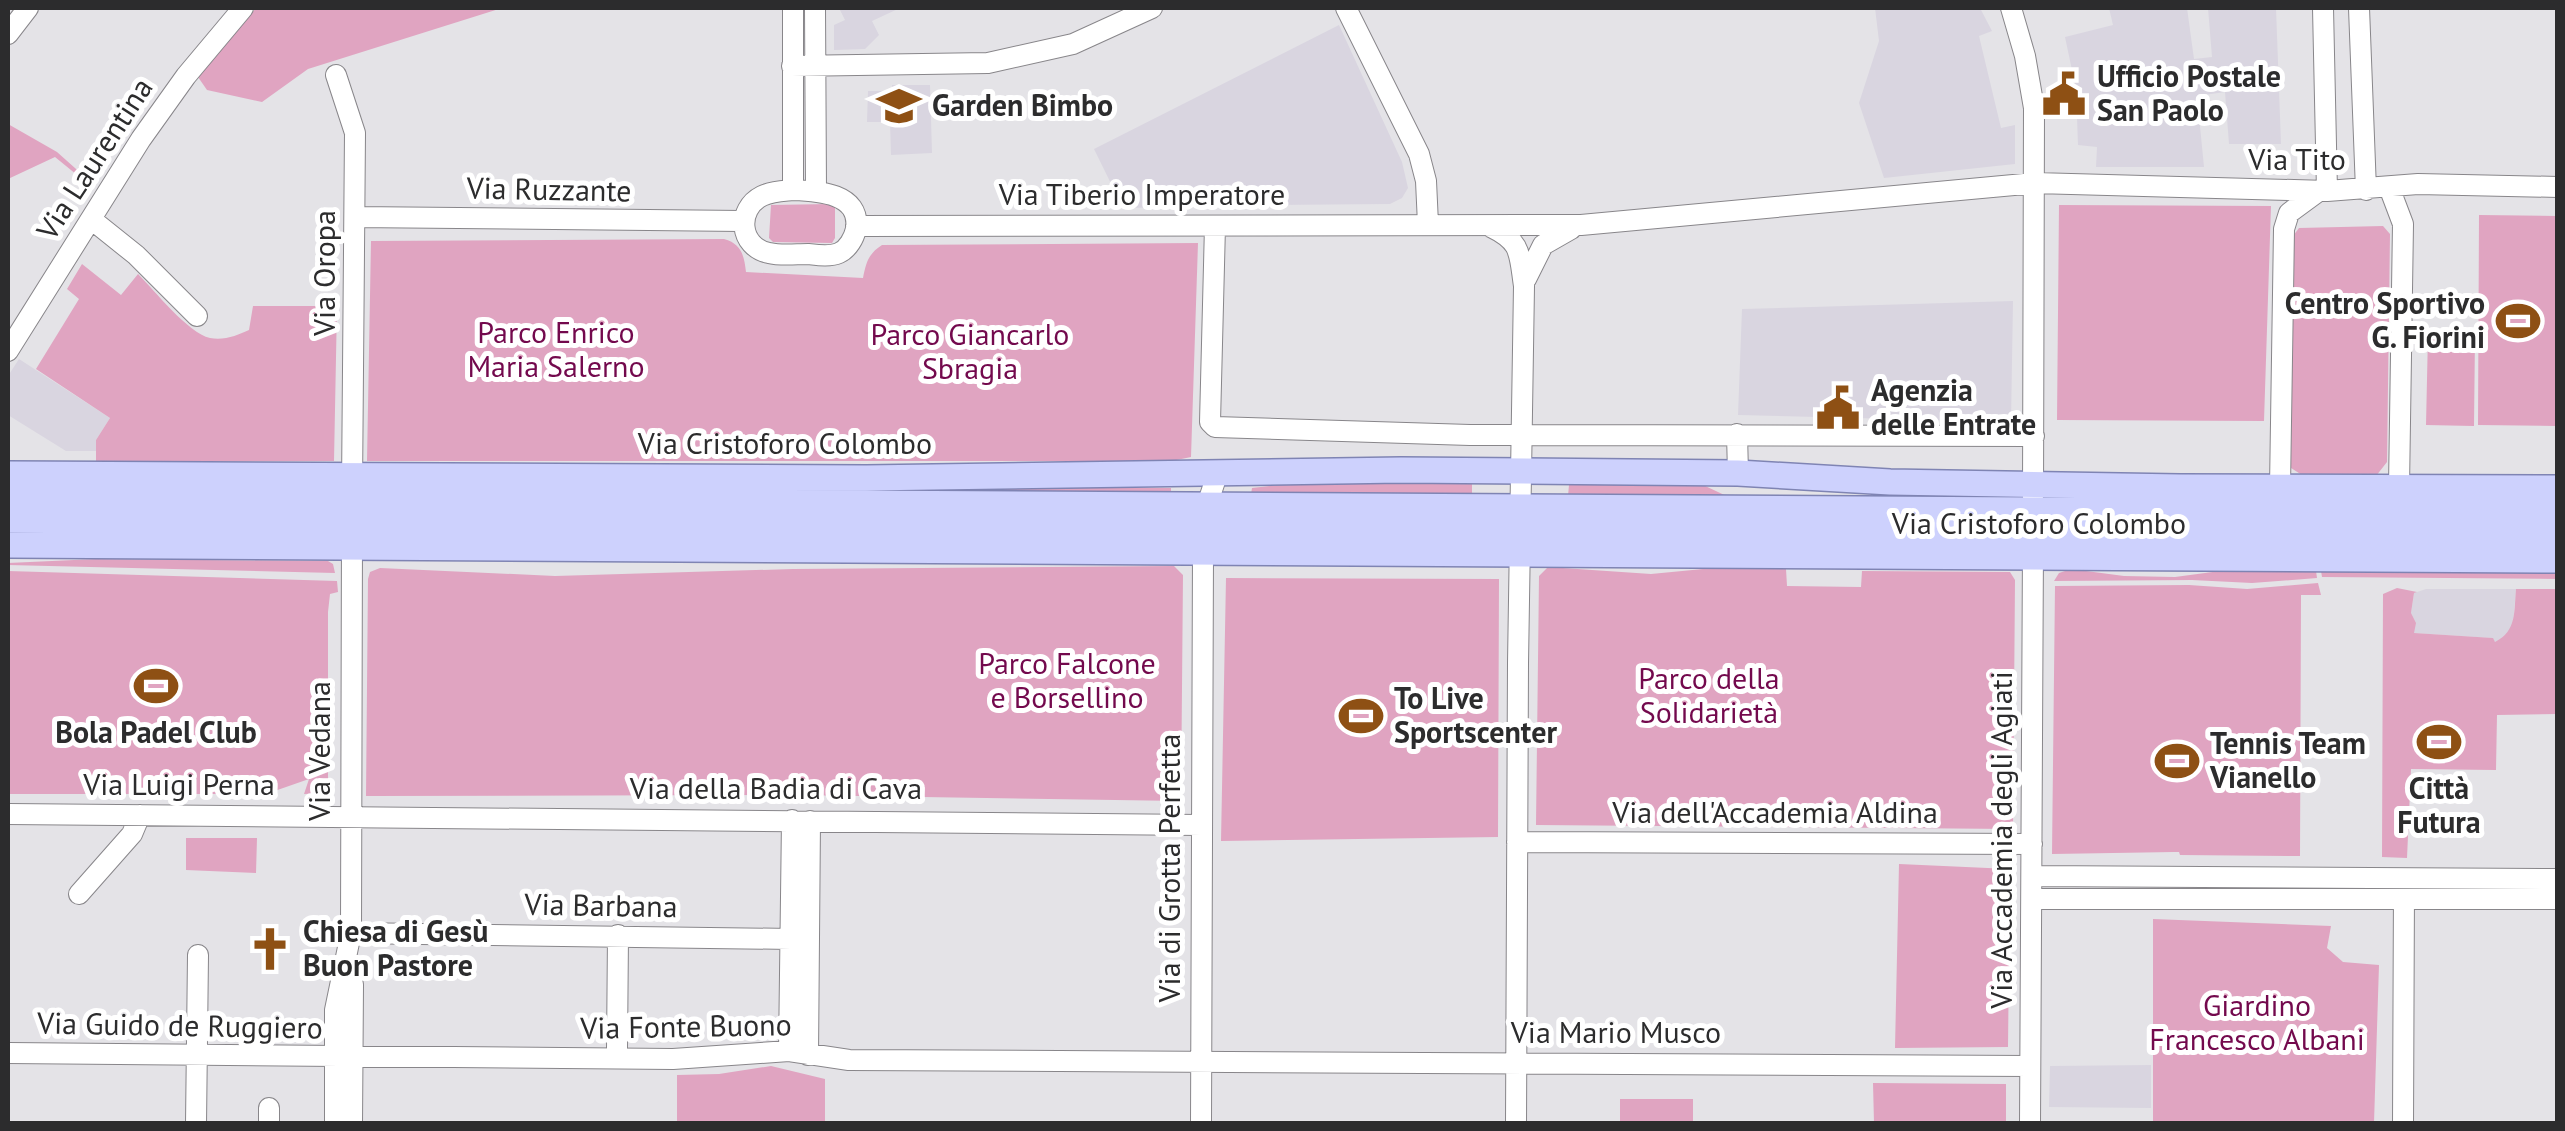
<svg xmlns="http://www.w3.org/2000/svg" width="2565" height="1131" font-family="'PT Sans',sans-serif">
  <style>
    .built { fill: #d9d5e0 }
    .green { fill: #e0a4c1 }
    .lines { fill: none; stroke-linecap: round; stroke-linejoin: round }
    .minor-casing { stroke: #88868a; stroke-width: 22 }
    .major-casing { stroke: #7f84b3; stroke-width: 28 }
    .minor { stroke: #fff; stroke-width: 20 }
    .major { stroke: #cdd1fd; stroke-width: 25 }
    .labels { text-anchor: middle; stroke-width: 10; stroke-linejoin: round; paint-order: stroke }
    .poi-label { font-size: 30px; font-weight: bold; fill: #2c2c2d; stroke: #fff; text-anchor: start }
    .street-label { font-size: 30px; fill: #2c2c2d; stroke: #fff }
    .park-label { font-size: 30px; fill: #73094d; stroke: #fff }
  </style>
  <rect width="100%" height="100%" fill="#e4e3e7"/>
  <!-- built -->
  <path class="built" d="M 839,8 L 900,8 L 872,21 L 879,35 L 865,49 L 834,50 L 834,25 L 845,20 Z
    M 1875,8 L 1980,8 L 1992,31 L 1979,36 L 2001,128 L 2015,125 L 2015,164 L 1884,178 L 1859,103 L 1879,41 Z
    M 2109,8 L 2187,8 L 2194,59 L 2212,57 L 2208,8 L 2276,8 L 2281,144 L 2229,144 L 2225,92 L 2197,96 L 2204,167 L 2096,167 L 2097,147 L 2078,145 L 2076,89 L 2065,37 L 2113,25 Z
    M 1339,25 L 1402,162 L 1408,188 L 1402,198 L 1390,204 L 1255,205 L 1248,198 L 1235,198 L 1228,206 L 1123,208 L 1094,149 Z
    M 892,85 L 930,85 L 932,153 L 891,155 L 890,122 L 867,122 L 868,91 L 892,91 Z
    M 2013,301 L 2011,422 L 1738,415 L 1742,309 Z
    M 19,359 L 110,418 L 96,440 L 96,451 L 66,451 L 8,415 L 8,376 Z
    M 2426,589 L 2516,589 L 2513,625 L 2504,638 L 2495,642 L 2492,638 L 2413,633 L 2411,613 L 2414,593 Z
    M 2151,1065 L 2151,1108 L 2049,1107 L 2050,1066 Z"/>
  <!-- green -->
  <path class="green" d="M 256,8 L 502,8 L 308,69 L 262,102 L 207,90 L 198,77 Z
    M 8,124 L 57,152 L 94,185 L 93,188 L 55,157 L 8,179 Z
    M 831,204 L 835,207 L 835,238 L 832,243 L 773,242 L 769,238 L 771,205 Z
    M 2059,205 L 2271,206 L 2264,421 L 2057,420 Z
    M 2479,215 L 2557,216 L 2557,426 L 2478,425 Z
    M 2383,226 L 2390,234 L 2387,462 L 2376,476 L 2302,475 L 2291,468 L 2293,236 L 2299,228 Z
    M 724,239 C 742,244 744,256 746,272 L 863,278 C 866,263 868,254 882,245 L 1198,243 L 1191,457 L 1172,461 L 367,461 L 371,241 Z
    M 82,264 L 121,295 L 138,274 C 155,291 188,333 210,338 C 224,341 238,335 249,330 L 253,306 L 337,306 L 334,461 L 96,462 L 96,440 L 110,418 L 36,369 L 79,299 L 67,289 Z
    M 2428,334 L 2475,335 L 2474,426 L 2426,425 Z
    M 1298,483 L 1472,484 L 1472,496 L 1251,494 L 1252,488 Z
    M 577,484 L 1171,488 L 1171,495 L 592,492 Z
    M 1569,485 L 1703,485 L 1733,499 L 1568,496 Z
    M 96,559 L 328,561 L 333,564 L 335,573 L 8,565 L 8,563 Z
    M 1174,566 L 1183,575 L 1181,801 L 794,795 L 366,796 L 368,579 L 370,572 L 380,568 L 555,576 L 793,569 Z
    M 1548,567 L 1651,574 L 1703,569 L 1786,569 L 1787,586 L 1861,587 L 1862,571 L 2010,572 L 2015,580 L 2013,829 L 1536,825 L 1539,576 Z
    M 2071,569 L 2124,576 L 2175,577 L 2220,571 L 2316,571 L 2317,578 L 2252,583 L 2192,580 L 2054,581 L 2059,573 Z
    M 8,571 L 337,581 L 338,592 L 330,594 L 328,612 L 328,793 L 304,794 L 309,779 L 266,794 L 8,794 Z
    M 2321,571 L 2557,573 L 2558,579 L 2322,577 Z
    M 1226,578 L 1499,579 L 1498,837 L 1221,841 Z
    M 2318,583 L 2321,595 L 2301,595 L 2300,856 L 2180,855 L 2179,852 L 2174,852 L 2052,854 L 2055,586 L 2189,585 L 2247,589 Z
    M 2397,588 L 2417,592 L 2414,593 L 2411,613 L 2416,623 L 2414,633 L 2493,638 L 2495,642 C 2517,631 2514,611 2516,589 L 2558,589 L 2557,714 L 2497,715 L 2496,770 L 2411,769 L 2407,858 L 2382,857 L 2383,594 Z
    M 186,838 L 257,838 L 256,873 L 186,870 Z
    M 1899,864 L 2010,869 L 2008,1047 L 1895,1048 Z
    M 2153,919 L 2331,926 L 2327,948 L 2343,962 L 2379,965 L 2374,1123 L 2153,1123 Z
    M 771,1066 L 825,1079 L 825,1123 L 677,1123 L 677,1075 L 719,1074 Z
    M 1873,1083 L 2006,1084 L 2006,1123 L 1874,1123 Z
    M 1620,1099 L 1693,1099 L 1693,1123 L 1620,1123 Z"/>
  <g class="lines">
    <!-- minor casing -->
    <g class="minor-casing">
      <path id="minor" d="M 793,8 L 793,190
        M 815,8 L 816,191
        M 1346,8 L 1419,154 L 1426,181 L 1428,224
        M 2011,8 L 2025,56 L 2034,108 L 2033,497
        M 2323,8 L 2327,191
        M 2359,8 L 2366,190
        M 8,34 L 28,8
        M 792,66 L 988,63 L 1073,44 L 1152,8
        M 336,75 L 355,133 L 352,488
        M 2389,187 L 2403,224 L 2399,487
        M 793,190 C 818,191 861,193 856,229 C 854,238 848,249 839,253 C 830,257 817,255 808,254 C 796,254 781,256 769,253 C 739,247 736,209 762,196 C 772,191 783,191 793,190 Z
        M 355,217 L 742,221
        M 91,219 L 136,255 L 197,316
        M 856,226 L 1581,225 L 2035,183 L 2327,191 L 2418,184 L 2558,187
        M 1215,226 L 1210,422 L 1215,427 L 1470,435 L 2034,436
        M 1491,227 C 1522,242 1519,253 1524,286 L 1518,663 L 1516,1124
        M 1526,279 L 1543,245 L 1571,229
        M 8,351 L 141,139 L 186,76 L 243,8
        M 1737,434 L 1738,473
        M 2280,487 L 2284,229 L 2289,213 L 2319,191
        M 8,814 L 1201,825
        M 1517,842 L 2032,844
        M 2032,876 L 2558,879
        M 79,894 L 132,834 L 140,815
        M 2032,899 L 2558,899
        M 351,933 L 791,939
        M 348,960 L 353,985 L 352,1124
        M 617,1049 L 618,935
        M 789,1051 L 792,820
        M 8,1053 L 673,1059 L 789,1051 L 849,1060 L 2030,1066
        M 808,1055 L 810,821
        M 196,1124 L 198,955
        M 269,1124 L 269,1108
        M 335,1124 L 335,1010 L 351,933 L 352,532
        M 1201,1124 L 1203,552 L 1207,505 L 1218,472
        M 2030,1124 L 2033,546
        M 2403,1124 L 2404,887"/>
    </g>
    <!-- major casing -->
    <g class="major-casing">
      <path id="major" d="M 8,474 L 866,478 L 1401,470 L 1738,473 L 1890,482 L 2180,487 L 2558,488
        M 8,498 L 2558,513
        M 8,520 L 2558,536
        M 8,545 L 2558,560"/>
    </g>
    <!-- minor -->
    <use href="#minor" class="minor"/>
    <!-- major -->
    <use href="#major" class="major"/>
  </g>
  <!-- icons -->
  <defs>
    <g id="civic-bare" transform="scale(3.45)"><path d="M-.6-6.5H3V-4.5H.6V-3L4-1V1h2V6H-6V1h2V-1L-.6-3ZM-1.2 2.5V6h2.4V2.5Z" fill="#8e5014" stroke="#fff" stroke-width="2.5" paint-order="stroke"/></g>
    <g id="school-bare" transform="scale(3.45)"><path d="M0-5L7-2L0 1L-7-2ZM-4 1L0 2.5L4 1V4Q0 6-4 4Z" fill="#8e5014" stroke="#fff" stroke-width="2.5" paint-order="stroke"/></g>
    <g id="stadium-bare" transform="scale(3.45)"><path d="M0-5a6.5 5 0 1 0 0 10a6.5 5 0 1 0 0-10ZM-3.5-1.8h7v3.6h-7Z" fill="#8e5014" stroke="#fff" stroke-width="2.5" paint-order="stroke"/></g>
    <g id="church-bare" transform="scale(3.45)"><path d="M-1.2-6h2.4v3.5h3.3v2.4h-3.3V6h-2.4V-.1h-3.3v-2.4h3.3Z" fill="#8e5014" stroke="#fff" stroke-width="2.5" paint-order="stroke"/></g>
  </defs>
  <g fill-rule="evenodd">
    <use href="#civic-bare" x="2064" y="94"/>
    <use href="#school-bare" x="899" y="106"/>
    <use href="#stadium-bare" x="2518" y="321"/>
    <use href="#civic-bare" x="1838" y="408"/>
    <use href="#stadium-bare" x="156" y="686"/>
    <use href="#stadium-bare" x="1361" y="716"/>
    <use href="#stadium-bare" x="2439" y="742"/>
    <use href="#stadium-bare" x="2177" y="761"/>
    <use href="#church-bare" x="270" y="949"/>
  </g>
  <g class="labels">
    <!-- poi labels -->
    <g class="poi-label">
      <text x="2097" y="87">Ufficio Postale<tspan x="2097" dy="34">San Paolo</tspan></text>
      <text x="932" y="116">Garden Bimbo</text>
      <text x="2485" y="314" text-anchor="end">Centro Sportivo<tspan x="2485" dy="34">G. Fiorini</tspan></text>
      <text x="1871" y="401">Agenzia<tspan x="1871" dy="34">delle Entrate</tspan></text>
      <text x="1394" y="709">To Live<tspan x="1394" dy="34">Sportscenter</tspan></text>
      <text x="156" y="743" text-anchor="middle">Bola Padel Club</text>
      <text x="2210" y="754">Tennis Team<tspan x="2210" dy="34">Vianello</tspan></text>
      <text x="2439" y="799" text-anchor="middle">Città<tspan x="2439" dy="34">Futura</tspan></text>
      <text x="303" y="942">Chiesa di Gesù<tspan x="303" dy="34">Buon Pastore</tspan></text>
    </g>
    <!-- street labels -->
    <g class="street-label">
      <text transform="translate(95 159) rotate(-57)" y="10">Via Laurentina</text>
      <text x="2297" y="170">Via Tito</text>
      <text transform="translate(549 190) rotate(1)" y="10">Via Ruzzante</text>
      <text x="1142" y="205">Via Tiberio Imperatore</text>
      <text transform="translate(325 273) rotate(-90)" y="10">Via Oropa</text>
      <text x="785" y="454">Via Cristoforo Colombo</text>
      <text x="2039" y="534">Via Cristoforo Colombo</text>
      <text transform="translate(320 751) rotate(-90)" y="10">Via Vedana</text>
      <text x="179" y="795">Via Luigi Perna</text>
      <text x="776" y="799">Via della Badia di Cava</text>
      <text x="1775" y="823">Via dell'Accademia Aldina</text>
      <text transform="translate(2002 840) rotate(-90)" y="10">Via Accademia degli Agiati</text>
      <text transform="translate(1170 868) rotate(-90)" y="10">Via di Grotta Perfetta</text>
      <text transform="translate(601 906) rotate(1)" y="10">Via Barbana</text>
      <text transform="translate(180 1026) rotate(1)" y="10">Via Guido de Ruggiero</text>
      <text transform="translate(686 1027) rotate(-1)" y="10">Via Fonte Buono</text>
      <text x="1616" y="1043">Via Mario Musco</text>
    </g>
    <!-- park labels -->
    <g class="park-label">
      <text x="556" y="343">Parco Enrico<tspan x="556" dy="34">Maria Salerno</tspan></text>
      <text x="970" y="345">Parco Giancarlo<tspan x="970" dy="34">Sbragia</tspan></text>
      <text x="1067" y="674">Parco Falcone<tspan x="1067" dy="34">e Borsellino</tspan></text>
      <text x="1709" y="689">Parco della<tspan x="1709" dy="34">Solidarietà</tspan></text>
      <text x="2257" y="1016">Giardino<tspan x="2257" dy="34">Francesco Albani</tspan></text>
    </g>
  </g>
  <!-- border -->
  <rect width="2565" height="1131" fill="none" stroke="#2c2c2d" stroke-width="20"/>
</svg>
